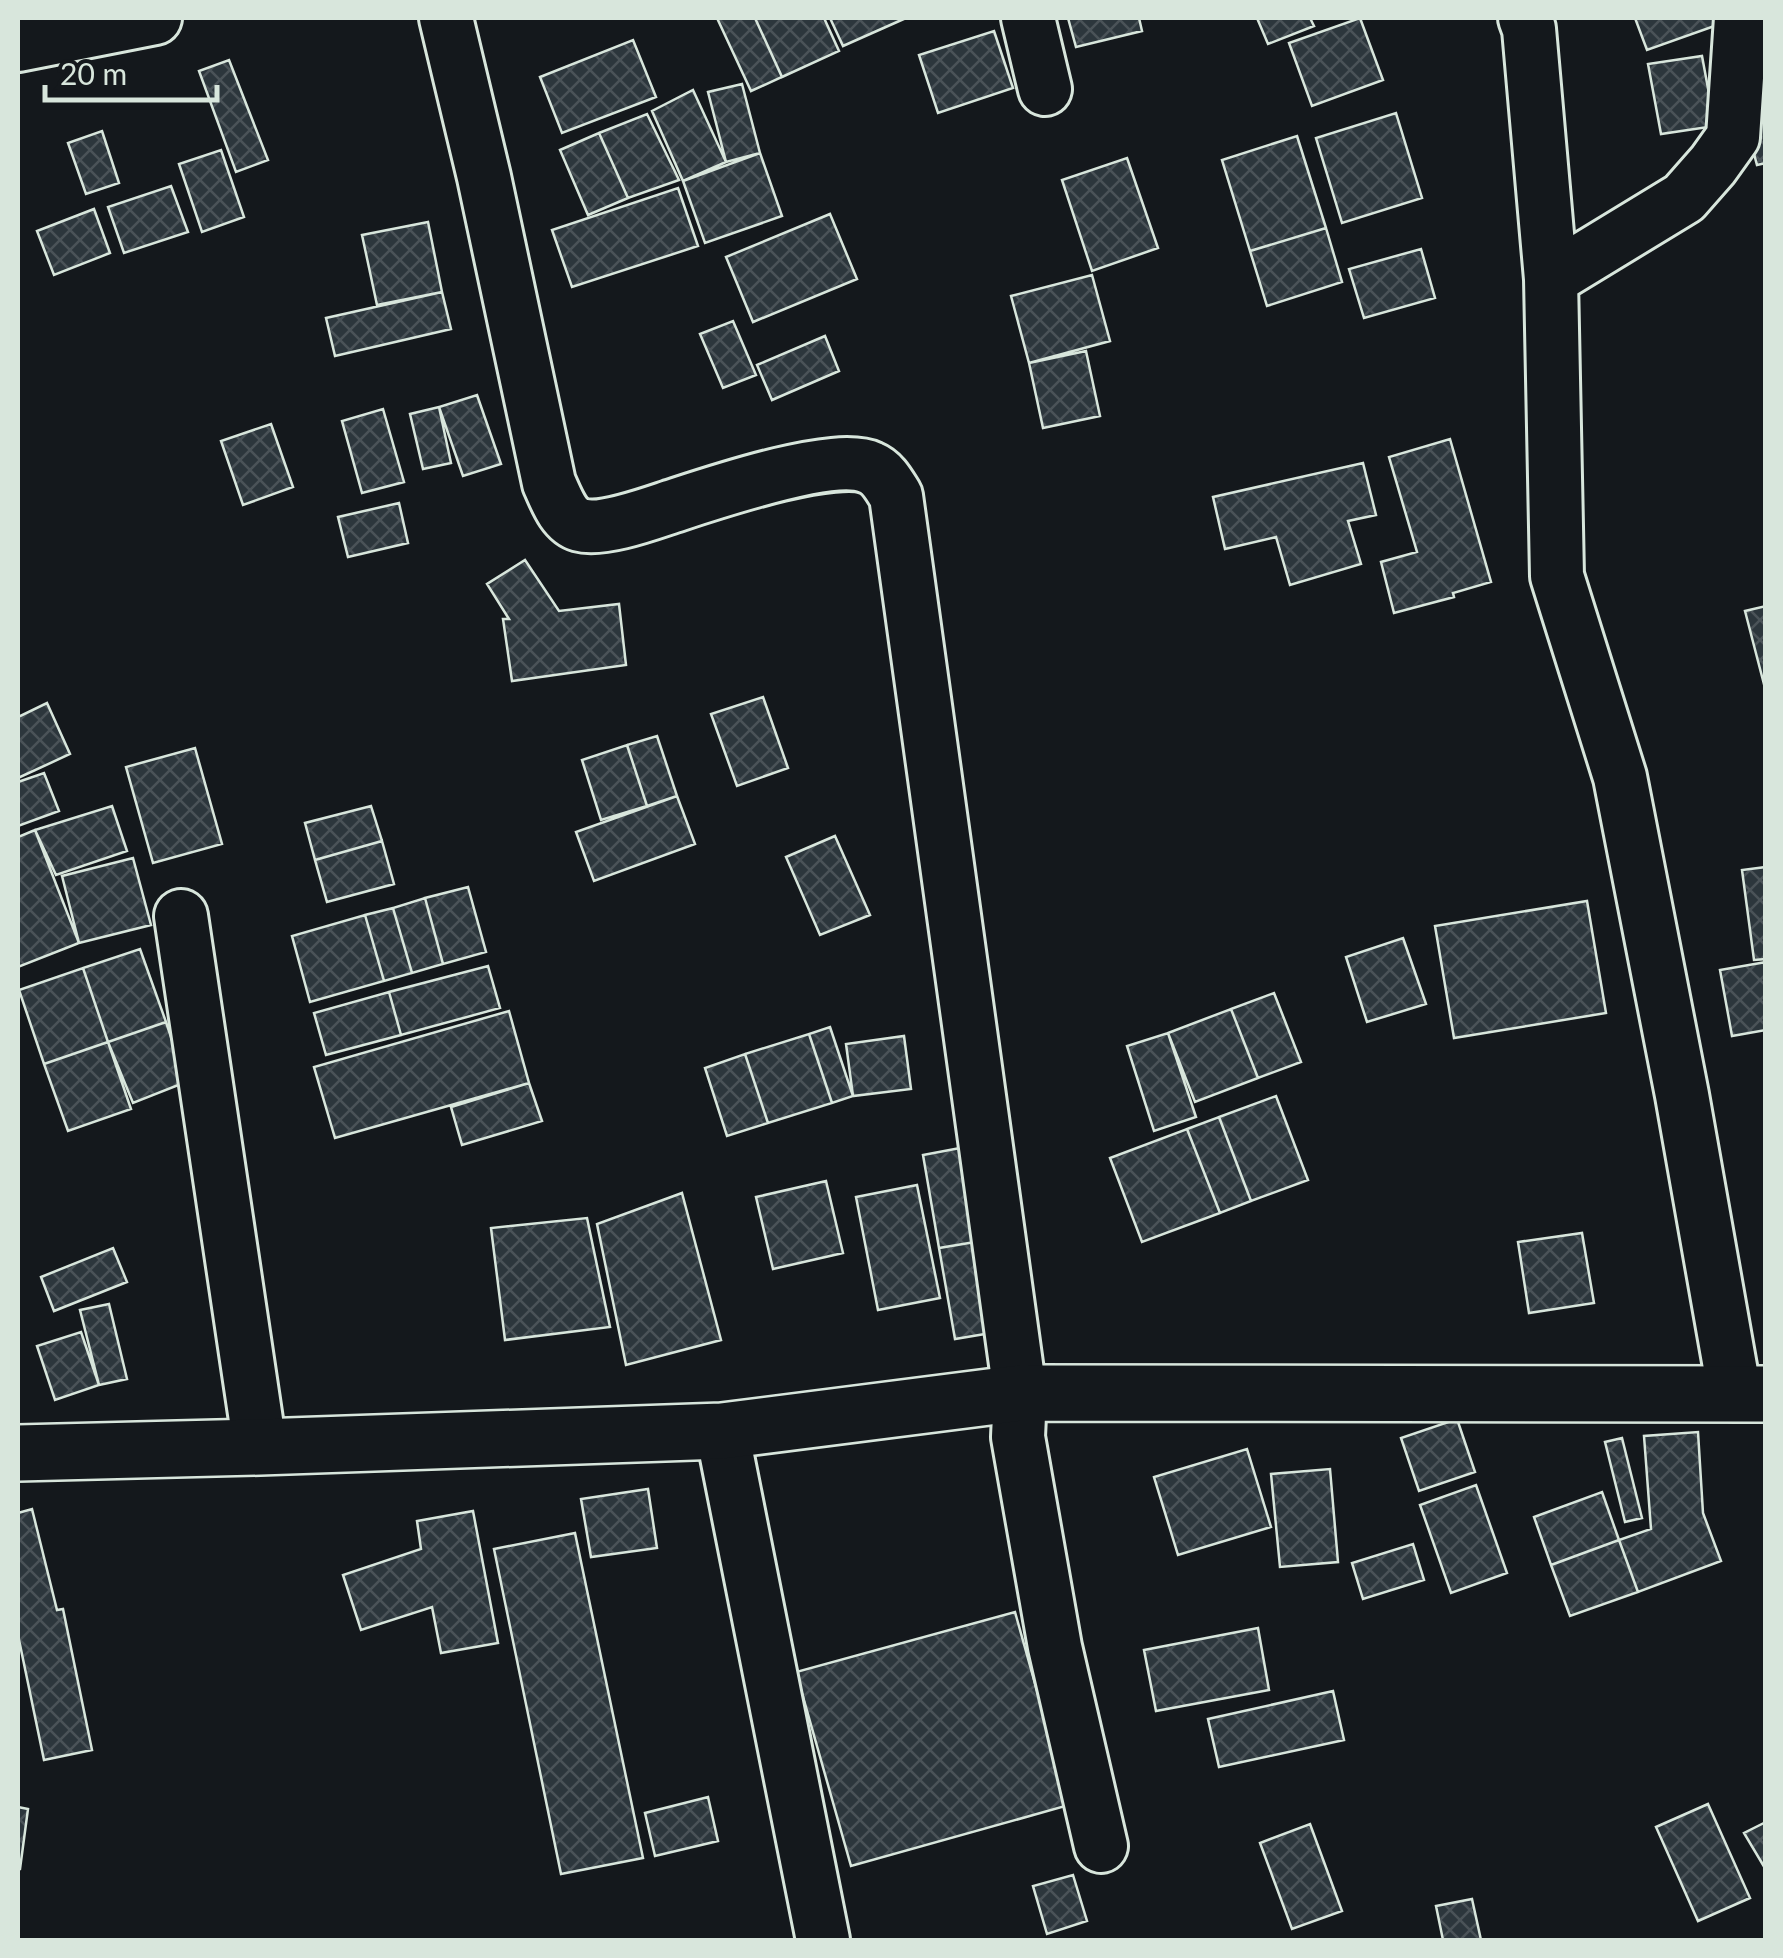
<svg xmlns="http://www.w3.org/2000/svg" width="1783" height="1958" font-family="Lato,sans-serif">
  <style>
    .building { fill: url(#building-cross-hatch); stroke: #d8e6dc; stroke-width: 2.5 }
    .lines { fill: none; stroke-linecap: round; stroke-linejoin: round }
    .street-casing { stroke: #d8e6dc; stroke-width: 58 }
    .secondary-casing { stroke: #d8e6dc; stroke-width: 60 }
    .street { stroke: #14181c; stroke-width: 52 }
    .secondary { stroke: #14181c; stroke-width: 55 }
  </style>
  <defs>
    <pattern id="building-cross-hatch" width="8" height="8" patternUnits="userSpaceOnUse" patternTransform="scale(2.5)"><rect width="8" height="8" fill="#2c363c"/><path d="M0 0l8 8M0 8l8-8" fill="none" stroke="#4a5358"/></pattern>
  </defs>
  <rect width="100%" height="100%" fill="#14181c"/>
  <!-- building -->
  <path class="building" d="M 717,18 L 755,18 L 782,77 L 751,91 Z
    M 755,18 L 824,18 L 839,51 L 782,77 Z
    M 830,18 L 906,18 L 843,46 Z
    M 1068,18 L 1139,18 L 1142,31 L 1076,47 Z
    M 1257,18 L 1310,18 L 1314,26 L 1268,44 Z
    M 1360,18 L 1383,80 L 1312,106 L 1289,43 Z
    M 1635,18 L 1737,18 L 1647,50 Z
    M 994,31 L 1013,88 L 938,113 L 919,55 Z
    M 633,40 L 656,97 L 562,133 L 540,77 Z
    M 1702,56 L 1715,126 L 1661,134 L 1648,64 Z
    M 229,60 L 268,160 L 236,172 L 199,71 Z
    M 742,84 L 760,153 L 726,162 L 708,92 Z
    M 693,90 L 726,162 L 683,181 L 652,111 Z
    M 1766,107 L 1766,163 L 1757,165 L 1743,113 Z
    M 1396,113 L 1422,198 L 1342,223 L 1316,138 Z
    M 647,114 L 679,180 L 628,198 L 599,133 Z
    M 102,131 L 119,183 L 86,194 L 68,143 Z
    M 599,133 L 628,198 L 588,215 L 560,150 Z
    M 1297,136 L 1326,228 L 1250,251 L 1222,160 Z
    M 221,150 L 244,217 L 202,232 L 179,164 Z
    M 760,153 L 782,216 L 705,243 L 683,181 Z
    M 1127,158 L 1158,248 L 1092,271 L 1062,180 Z
    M 171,186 L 188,232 L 124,253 L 108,207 Z
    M 678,188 L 698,246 L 572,287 L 552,230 Z
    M 94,209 L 110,253 L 54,275 L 37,231 Z
    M 830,214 L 857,279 L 753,322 L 726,257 Z
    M 428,222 L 442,292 L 377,305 L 362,235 Z
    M 1326,228 L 1342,282 L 1267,306 L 1250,251 Z
    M 1421,249 L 1435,298 L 1364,318 L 1349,269 Z
    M 1092,275 L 1110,341 L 1029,363 L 1011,296 Z
    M 442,292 L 451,329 L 335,356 L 326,318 Z
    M 733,321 L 756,375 L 723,388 L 700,334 Z
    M 825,336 L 839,371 L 772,400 L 757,365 Z
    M 1086,351 L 1100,416 L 1043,428 L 1029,363 Z
    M 477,395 L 501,464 L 463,476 L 439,407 Z
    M 439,407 L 451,463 L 423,469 L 410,414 Z
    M 383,409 L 404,482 L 362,493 L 342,421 Z
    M 271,424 L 293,487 L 243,505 L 221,441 Z
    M 1450,439 L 1491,582 L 1453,593 L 1454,597 L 1394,613 L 1381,562 L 1417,552 L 1389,457 Z
    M 1363,463 L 1376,515 L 1348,521 L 1361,564 L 1290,585 L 1276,537 L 1225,549 L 1213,497 Z
    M 399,503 L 408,543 L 348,557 L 338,517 Z
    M 525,560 L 559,611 L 619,604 L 626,665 L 512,681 L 503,619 L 509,619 L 487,584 Z
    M 1766,606 L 1766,692 L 1745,611 Z
    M 763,697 L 788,768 L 737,786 L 711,714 Z
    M 47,703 L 70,754 L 18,778 L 18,717 Z
    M 657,736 L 677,796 L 647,806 L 627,745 Z
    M 627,745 L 647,806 L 601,820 L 582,760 Z
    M 195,748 L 222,844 L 153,863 L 126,767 Z
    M 44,773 L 59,811 L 18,826 L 18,782 Z
    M 677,796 L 695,844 L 594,881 L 576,832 Z
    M 112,806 L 127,851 L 56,875 L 35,830 Z
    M 371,806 L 382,841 L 315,860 L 305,823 Z
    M 35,830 L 79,943 L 18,967 L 18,837 Z
    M 835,836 L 870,915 L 820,935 L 786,857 Z
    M 382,841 L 394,884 L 327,902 L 315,860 Z
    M 133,858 L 151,925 L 79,943 L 62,876 Z
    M 1766,867 L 1766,959 L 1754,960 L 1742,870 Z
    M 468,887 L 486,952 L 443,964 L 425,898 Z
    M 425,898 L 443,964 L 412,973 L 393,908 Z
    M 1587,901 L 1606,1013 L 1454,1038 L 1435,926 Z
    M 393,908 L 412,973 L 384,981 L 365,915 Z
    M 365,915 L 384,981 L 310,1002 L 292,936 Z
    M 1403,938 L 1426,1004 L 1367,1022 L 1346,957 Z
    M 140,949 L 166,1022 L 108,1042 L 83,968 Z
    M 1766,962 L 1766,1030 L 1732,1036 L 1720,970 Z
    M 488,966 L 500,1008 L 401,1035 L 389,992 Z
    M 83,968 L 108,1042 L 44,1064 L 19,990 Z
    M 389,992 L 401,1035 L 326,1055 L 314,1013 Z
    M 1274,993 L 1301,1062 L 1258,1078 L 1231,1009 Z
    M 1231,1009 L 1258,1078 L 1195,1102 L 1168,1033 Z
    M 509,1011 L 529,1083 L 335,1138 L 314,1067 Z
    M 166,1022 L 186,1082 L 133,1103 L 108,1042 Z
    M 830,1027 L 853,1096 L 832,1103 L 809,1034 Z
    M 1168,1033 L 1196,1117 L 1154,1131 L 1127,1046 Z
    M 809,1034 L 832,1103 L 768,1123 L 745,1054 Z
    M 904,1036 L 911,1089 L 853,1096 L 846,1044 Z
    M 108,1042 L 131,1109 L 68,1131 L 44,1064 Z
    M 745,1054 L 768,1123 L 727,1136 L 705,1068 Z
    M 529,1083 L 542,1121 L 462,1145 L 451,1107 Z
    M 1276,1096 L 1308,1180 L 1251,1201 L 1219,1117 Z
    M 1219,1117 L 1251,1201 L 1220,1213 L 1187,1129 Z
    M 1187,1129 L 1220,1213 L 1142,1242 L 1110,1158 Z
    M 976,1145 L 993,1239 L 939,1248 L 923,1155 Z
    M 826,1181 L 843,1253 L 773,1269 L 756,1197 Z
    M 917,1185 L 940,1298 L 878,1310 L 856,1197 Z
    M 682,1193 L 721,1340 L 626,1365 L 597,1224 Z
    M 587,1218 L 610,1327 L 505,1340 L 491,1228 Z
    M 1582,1233 L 1594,1303 L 1529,1313 L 1518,1242 Z
    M 993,1239 L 1009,1330 L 955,1339 L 939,1248 Z
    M 113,1248 L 127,1282 L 54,1311 L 41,1277 Z
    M 109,1304 L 127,1379 L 99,1385 L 80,1310 Z
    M 81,1332 L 99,1385 L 55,1400 L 37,1346 Z
    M 1457,1419 L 1475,1472 L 1419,1491 L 1401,1438 Z
    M 1698,1432 L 1703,1513 L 1721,1561 L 1638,1592 L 1619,1540 L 1651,1529 L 1644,1436 Z
    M 1622,1438 L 1642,1518 L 1625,1522 L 1605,1442 Z
    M 1247,1449 L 1271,1527 L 1178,1555 L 1154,1477 Z
    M 1330,1469 L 1338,1562 L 1280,1567 L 1271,1474 Z
    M 1476,1485 L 1507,1573 L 1451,1593 L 1420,1505 Z
    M 648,1489 L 657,1548 L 591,1557 L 581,1499 Z
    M 1602,1492 L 1619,1540 L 1551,1565 L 1534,1517 Z
    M 32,1509 L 57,1610 L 63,1609 L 92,1750 L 44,1760 L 18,1635 L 18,1513 Z
    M 473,1511 L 498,1643 L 441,1653 L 432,1607 L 361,1630 L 343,1575 L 421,1549 L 417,1521 Z
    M 575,1533 L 643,1858 L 561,1874 L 494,1549 Z
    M 1619,1540 L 1638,1592 L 1570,1616 L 1551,1565 Z
    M 1413,1544 L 1424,1580 L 1363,1599 L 1352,1563 Z
    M 1015,1612 L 1069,1805 L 851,1866 L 796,1672 Z
    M 1258,1628 L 1269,1690 L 1156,1711 L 1144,1650 Z
    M 1333,1691 L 1344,1740 L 1219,1767 L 1208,1719 Z
    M 708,1797 L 718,1841 L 655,1856 L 645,1813 Z
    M 1708,1804 L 1750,1898 L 1698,1921 L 1656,1827 Z
    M 18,1807 L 28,1809 L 20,1869 L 18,1869 Z
    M 1766,1822 L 1766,1870 L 1744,1833 Z
    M 1310,1824 L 1342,1911 L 1292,1929 L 1260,1843 Z
    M 1073,1875 L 1087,1921 L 1047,1934 L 1033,1886 Z
    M 1472,1899 L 1481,1940 L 1443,1940 L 1436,1906 Z"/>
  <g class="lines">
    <!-- street casing -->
    <g class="street-casing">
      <path id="street" d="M 446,18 L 484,177 L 549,483 C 556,498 563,520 580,525 C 602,531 649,514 670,507 C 710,494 835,451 871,468 C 883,473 889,485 896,496 L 1020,1393 L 1018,1437 L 1055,1647 L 1101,1846
        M 1028,18 L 1045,89
        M 1525,18 L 1529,29 L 1551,279 L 1557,576 L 1620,777 L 1682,1095 L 1735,1395
        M 18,45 L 155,18
        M 1551,279 L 1684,198 L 1713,165 L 1733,137 L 1741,18
        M 181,916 L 260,1447
        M 722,1431 L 823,1940"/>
    </g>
    <!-- secondary casing -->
    <g class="secondary-casing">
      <path id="secondary" d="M 18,1453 L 260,1447 L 722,1431 L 1020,1393 L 1766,1394"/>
    </g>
    <!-- street -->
    <use href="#street" class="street"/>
    <!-- secondary -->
    <use href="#secondary" class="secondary"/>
  </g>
  <!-- border -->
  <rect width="1783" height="1958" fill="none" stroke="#d8e6dc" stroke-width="40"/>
  <!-- scale -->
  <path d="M45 85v15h172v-15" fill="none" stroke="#d8e6dc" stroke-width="5"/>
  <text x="60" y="85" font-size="30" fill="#d8e6dc" stroke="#14181c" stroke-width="8" paint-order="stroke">20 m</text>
</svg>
